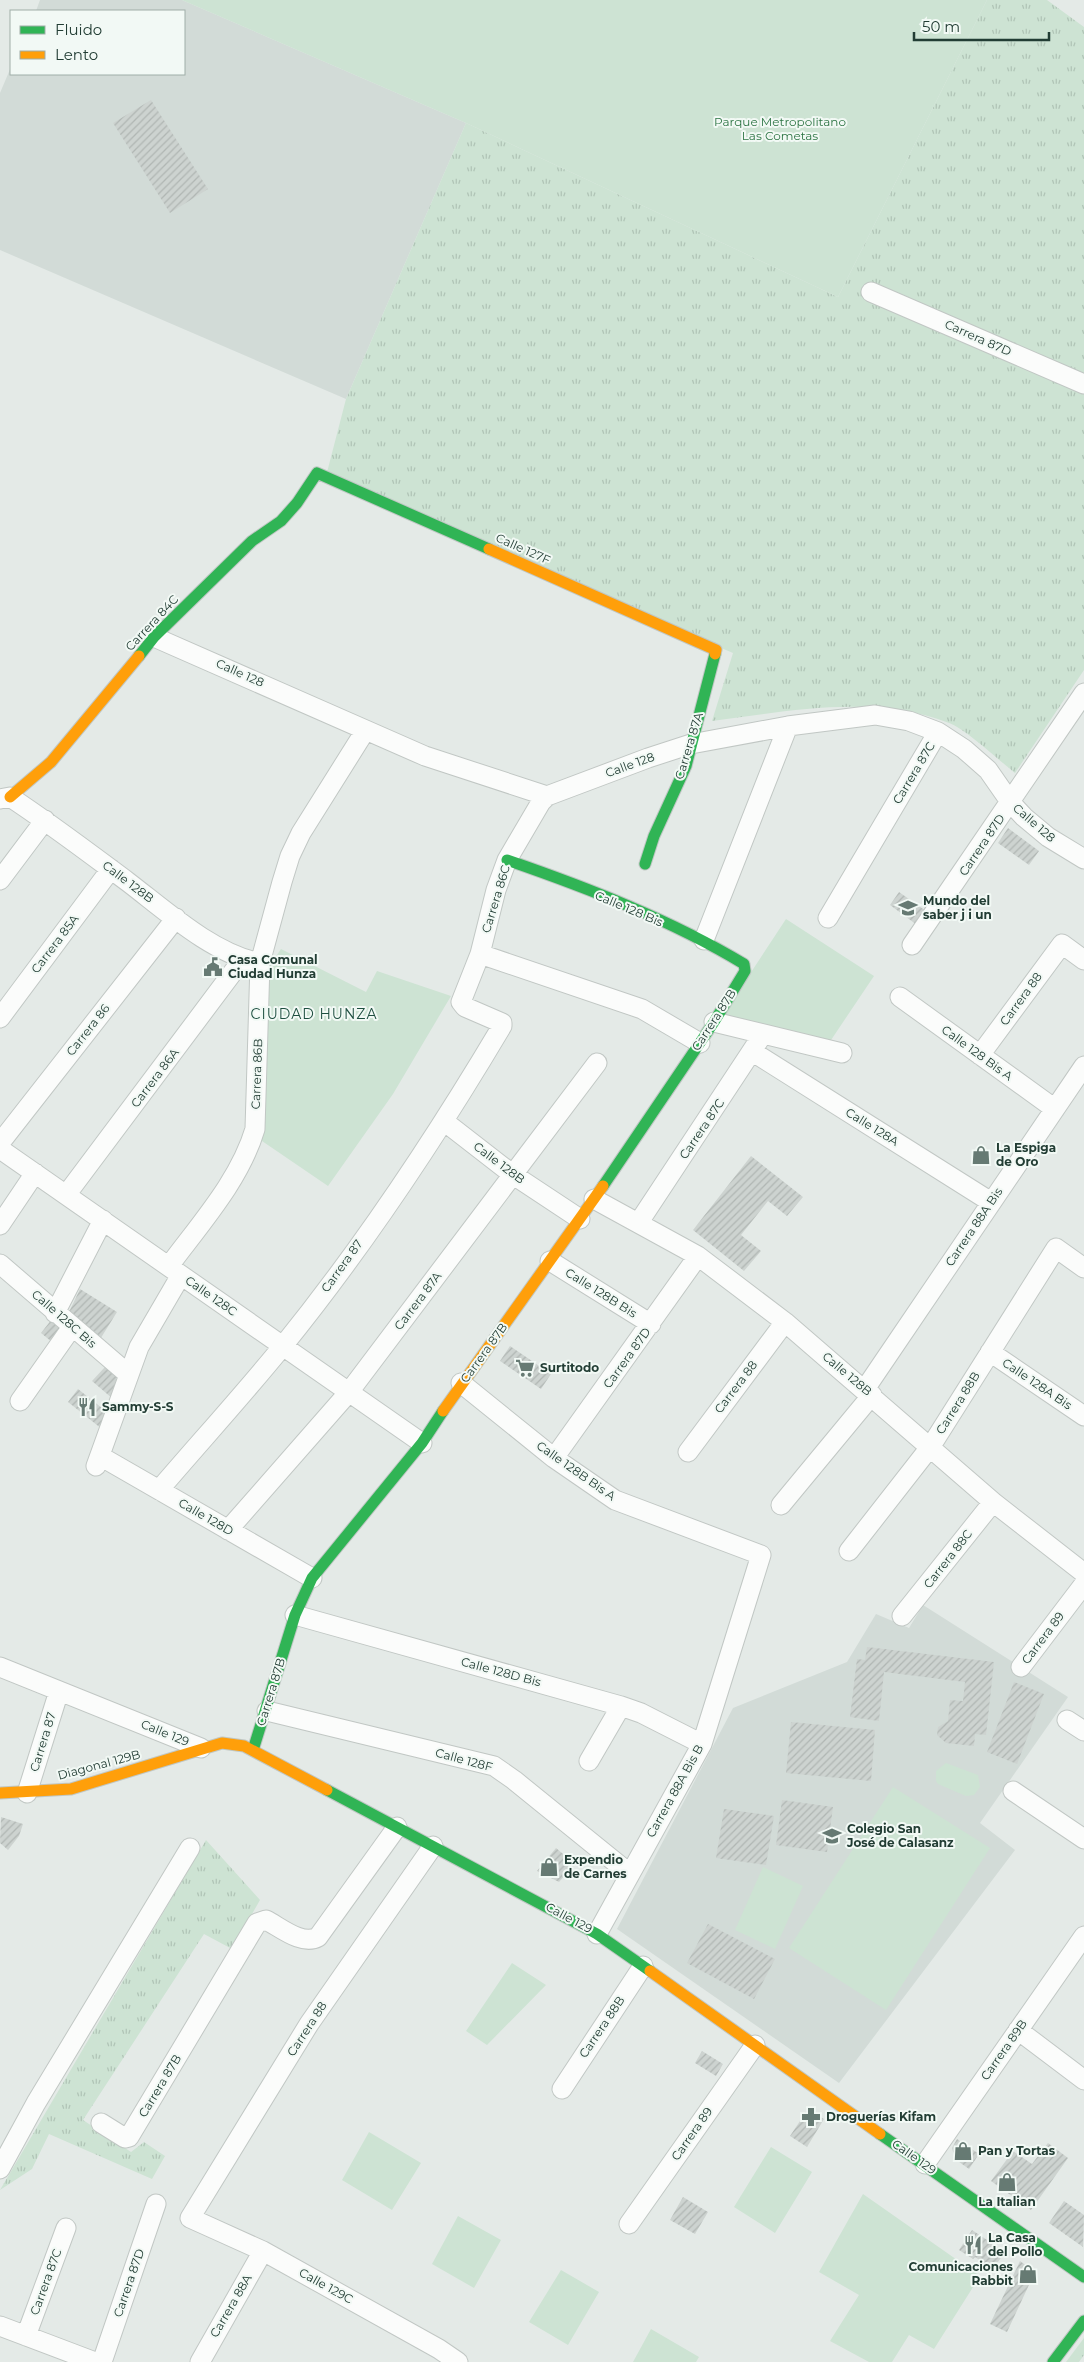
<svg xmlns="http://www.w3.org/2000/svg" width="1084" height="2362" font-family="Montserrat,sans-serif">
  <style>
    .built { fill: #d2dbd7 }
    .grass { fill: url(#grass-tufts) }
    .green { fill: #cde3d3 }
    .building { fill: url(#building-hatch) }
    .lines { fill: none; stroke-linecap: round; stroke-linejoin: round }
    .street-casing { stroke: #c1c7c4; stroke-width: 21 }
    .fast-casing { stroke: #c0c7c4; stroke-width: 13 }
    .slow-casing { stroke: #c0c7c4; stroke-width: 13 }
    .street { stroke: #fbfcfb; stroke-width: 19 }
    .fast { stroke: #30b455; stroke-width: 11 }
    .slow { stroke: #ff9f0a; stroke-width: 11 }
    .labels { text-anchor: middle; stroke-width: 4; stroke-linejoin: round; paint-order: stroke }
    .park-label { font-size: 12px; fill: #2c7443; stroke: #f2f9f5 }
    .street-label { font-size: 12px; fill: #223d34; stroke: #f2f9f5 }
    .poi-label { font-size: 12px; font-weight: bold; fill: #223d34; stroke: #f2f9f5; text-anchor: start }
    .neighbourhood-label { font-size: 14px; letter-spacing: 1px; fill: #1e4f40; stroke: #f2f9f5 }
  </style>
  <defs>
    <pattern id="grass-tufts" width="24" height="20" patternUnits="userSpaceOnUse" patternTransform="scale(1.25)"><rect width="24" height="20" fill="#cde3d3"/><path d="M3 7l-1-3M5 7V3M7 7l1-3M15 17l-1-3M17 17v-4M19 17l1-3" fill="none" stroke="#b0c4b6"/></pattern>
    <pattern id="building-hatch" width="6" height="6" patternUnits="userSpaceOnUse" patternTransform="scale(1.25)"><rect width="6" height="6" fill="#cdd3d0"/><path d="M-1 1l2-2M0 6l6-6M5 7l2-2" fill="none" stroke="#b0b6b3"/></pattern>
  </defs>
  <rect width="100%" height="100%" fill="#e4eae7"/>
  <!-- built -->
  <path class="built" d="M 40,0 L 182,0 L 466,123 L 346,399 L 0,250 L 0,93 L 11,67 L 11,74 L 184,74 L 184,11 L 36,11 Z
    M 923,1605 L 1068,1697 L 980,1823 L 1015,1850 L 839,2083 L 617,1929 L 733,1708 L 847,1662 L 876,1614 L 909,1628 Z"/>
  <!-- grass -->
  <path class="grass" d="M 987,0 L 1047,0 L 1084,27 L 1084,670 L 1015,773 C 1000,761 964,728 949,723 C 873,694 790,711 712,721 L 733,653 L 325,480 L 346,399 L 466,123 L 838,297 Z
    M 206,1840 L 260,1900 L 232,1949 L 204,1934 L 83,2120 L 131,2152 L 144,2142 L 165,2156 L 152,2179 L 49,2134 L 32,2169 L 0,2190 Z
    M 1084,2338 L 1084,2355 L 1079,2362 L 1066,2362 Z"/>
  <!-- green -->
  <path class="green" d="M 182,0 L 987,0 L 838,297 L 466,123 Z
    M 786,919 L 874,976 L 827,1046 L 721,1018 Z
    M 281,949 L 366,992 L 377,971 L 451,996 L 393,1094 L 328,1186 L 262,1141 L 270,965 Z
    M 946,1763 L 978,1775 L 980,1787 L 974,1795 L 966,1796 L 938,1784 L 936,1781 L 936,1771 Z
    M 893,1787 L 990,1848 L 886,2010 L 789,1948 Z
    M 763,1867 L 803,1886 L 775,1949 L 735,1930 Z
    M 512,1963 L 546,1985 L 487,2045 L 466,2031 Z
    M 369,2132 L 421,2163 L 392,2210 L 342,2180 Z
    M 771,2147 L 812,2172 L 775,2233 L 734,2207 Z
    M 863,2194 L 980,2276 L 934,2349 L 909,2335 L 892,2362 L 869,2362 L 830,2341 L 859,2295 L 819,2272 Z
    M 458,2216 L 501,2240 L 474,2288 L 432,2264 Z
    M 561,2270 L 599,2292 L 568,2345 L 529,2322 Z
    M 651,2329 L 699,2357 L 696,2362 L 633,2362 Z"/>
  <!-- building -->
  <path class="building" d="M 151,100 L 208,189 L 170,213 L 113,123 Z
    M 1008,828 L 1039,851 L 1029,865 L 998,843 Z
    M 899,892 L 926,911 L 917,925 L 890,905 Z
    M 751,1156 L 803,1197 L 787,1216 L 768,1201 L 741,1235 L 761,1251 L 744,1271 L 693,1230 Z
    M 80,1289 L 117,1312 L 99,1341 L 69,1312 Z
    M 52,1319 L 63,1328 L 52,1342 L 41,1333 Z
    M 510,1346 L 551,1374 L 541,1389 L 500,1361 Z
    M 105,1367 L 121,1380 L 113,1399 L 92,1381 Z
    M 78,1389 L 107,1412 L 102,1429 L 68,1402 Z
    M 867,1647 L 994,1662 L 986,1735 L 975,1734 L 974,1746 L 946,1743 L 937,1735 L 938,1727 L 948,1721 L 950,1700 L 963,1701 L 965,1682 L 884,1672 L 879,1721 L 850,1717 L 857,1659 L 865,1660 Z
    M 1014,1682 L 1044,1694 L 1017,1764 L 987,1752 Z
    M 791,1722 L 875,1730 L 871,1781 L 786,1773 Z
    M 782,1800 L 833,1807 L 827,1852 L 776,1845 Z
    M 724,1809 L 774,1816 L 766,1865 L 716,1858 Z
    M 1,1817 L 23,1824 L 19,1836 L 8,1850 L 0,1843 Z
    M 556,1848 L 575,1864 L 559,1882 L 537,1871 Z
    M 708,1924 L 775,1959 L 754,1999 L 687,1963 Z
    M 702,2051 L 723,2064 L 716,2076 L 695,2063 Z
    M 808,2109 L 824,2119 L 807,2147 L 790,2136 Z
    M 957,2139 L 979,2154 L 969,2169 L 955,2159 L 952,2148 Z
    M 1048,2143 L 1068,2158 L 1031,2210 L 991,2181 L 1013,2151 L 1032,2164 Z
    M 683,2197 L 708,2212 L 695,2234 L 670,2220 Z
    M 1064,2201 L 1084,2215 L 1083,2247 L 1049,2223 Z
    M 972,2230 L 1005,2252 L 993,2269 L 975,2257 L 973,2259 L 959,2250 Z
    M 1020,2261 L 1035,2272 L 1007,2332 L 990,2324 Z"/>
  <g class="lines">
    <!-- street casing -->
    <g class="street-casing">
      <path id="street" d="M 871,292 L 1084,384
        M 154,637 L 425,756 L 547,796 L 648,758 L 691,744 L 788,726 L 875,715 L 909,721 L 938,732 L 964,749 L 988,770 L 1011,803 L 1024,817 L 1048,837 L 1084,859
        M 0,799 L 10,797 C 51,824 89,853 128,882 C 166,911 213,954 260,963
        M 0,880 L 45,820
        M 828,918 L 938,732
        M 704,940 L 788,726
        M 912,945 L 1084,693
        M 480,954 L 642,1009 L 700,1043
        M 900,997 L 1055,1109
        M 0,1018 L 111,869
        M 714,1022 L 842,1053
        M 753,1052 L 991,1202
        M 980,1055 L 1062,944 L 1084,960
        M 445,1122 L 512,1174 L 580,1219
        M 0,1143 L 176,918
        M 0,1149 L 422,1443
        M 66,1195 L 242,960
        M 594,1199 L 698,1256 L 785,1322 L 993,1502 L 1084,1573
        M 639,1222 L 763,1034
        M 0,1225 L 35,1173
        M 550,1261 L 651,1324
        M 0,1264 L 128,1374
        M 169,1266 C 200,1224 240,1180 255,1129 L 260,963 L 282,882 L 290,856 L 301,833 L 365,731
        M 55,1313 L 103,1220
        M 990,1352 L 1084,1416
        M 461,1383 L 554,1458 L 615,1500 L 761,1555 L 702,1744 L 597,1934
        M 865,1389 L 1084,1066
        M 20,1401 L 72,1327
        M 688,1452 L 785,1322
        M 100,1456 L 312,1578
        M 554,1458 L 698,1256
        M 96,1466 L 139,1347 L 181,1275
        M 159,1490 C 200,1442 243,1395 282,1347 C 364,1246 436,1137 502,1026 L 502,1023 L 465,1007 L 461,1002 L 480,954 L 496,890 L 507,860 L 541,802 L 547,796
        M 781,1505 L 872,1395
        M 228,1530 L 349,1392 L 597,1063
        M 849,1551 L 931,1446 L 1056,1248 L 1084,1268
        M 295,1615 L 621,1706 L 641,1713 L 702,1744
        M 902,1616 L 993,1502
        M 0,1667 L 201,1748
        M 1021,1667 L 1084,1584
        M 267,1711 L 494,1766 L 514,1780 L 630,1874
        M 1067,1720 L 1084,1731
        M 589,1761 L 621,1706
        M 1013,1791 L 1084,1839
        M 27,1793 L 59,1691
        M 433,1846 L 309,2024 L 190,2218 L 263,2251 L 439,2349 L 458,2362
        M 1018,2030 L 1084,2080
        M 562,2089 L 643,1966
        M 101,2123 L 125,2138 L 129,2137 L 257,1923 L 266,1920 C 280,1927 302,1946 318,1937 L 397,1827
        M 925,2164 L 1084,1936
        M 0,2169 L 36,2103 L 190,1848
        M 629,2224 L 755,2045
        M 0,2326 L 95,2362
        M 26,2336 L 66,2228
        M 102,2362 L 156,2204
        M 200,2362 L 263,2251"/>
    </g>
    <!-- fast casing -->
    <g class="fast-casing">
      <path id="fast" d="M 139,656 L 154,637 L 252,541 L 281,521 L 297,503 L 317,473 L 489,549
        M 507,860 C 588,888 671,920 744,964 L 745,971 L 714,1022 L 603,1186
        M 645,864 L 654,836 L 686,766 L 715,654
        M 253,1750 L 295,1615 L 312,1578 L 422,1443 L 443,1411
        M 327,1790 L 597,1934 L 650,1971
        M 880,2134 L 1084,2277
        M 1053,2362 L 1084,2321"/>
    </g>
    <!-- slow casing -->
    <g class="slow-casing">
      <path id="slow" d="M 489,549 L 716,650 L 715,654
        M 10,797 L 51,762 L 139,656
        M 443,1411 L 603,1186
        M 0,1793 L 71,1789 L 222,1743 L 244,1746 L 327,1790
        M 650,1971 L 880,2134"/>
    </g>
    <!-- street -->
    <use href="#street" class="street"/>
    <!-- fast -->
    <use href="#fast" class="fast"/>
    <!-- slow -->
    <use href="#slow" class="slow"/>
  </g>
  <!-- icons -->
  <defs>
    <g id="school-bare" transform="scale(1.5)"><path d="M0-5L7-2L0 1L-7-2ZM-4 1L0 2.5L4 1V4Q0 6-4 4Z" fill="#667a73" stroke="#f2f9f5" stroke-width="2.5" paint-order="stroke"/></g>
    <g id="civic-bare" transform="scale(1.5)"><path d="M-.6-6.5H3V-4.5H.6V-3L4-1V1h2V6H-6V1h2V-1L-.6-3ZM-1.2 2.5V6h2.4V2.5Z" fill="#667a73" stroke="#f2f9f5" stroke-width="2.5" paint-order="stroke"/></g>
    <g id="shop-bare" transform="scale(1.5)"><path d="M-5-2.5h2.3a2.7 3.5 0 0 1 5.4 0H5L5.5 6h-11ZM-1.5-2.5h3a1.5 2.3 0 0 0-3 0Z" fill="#667a73" stroke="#f2f9f5" stroke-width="2.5" paint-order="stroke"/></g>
    <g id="supermarket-bare" transform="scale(1.5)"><path d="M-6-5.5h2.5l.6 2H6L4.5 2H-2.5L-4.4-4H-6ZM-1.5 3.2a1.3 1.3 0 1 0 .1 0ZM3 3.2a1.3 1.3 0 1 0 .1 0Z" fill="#667a73" stroke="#f2f9f5" stroke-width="2.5" paint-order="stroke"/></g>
    <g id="restaurant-bare" transform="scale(1.5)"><path d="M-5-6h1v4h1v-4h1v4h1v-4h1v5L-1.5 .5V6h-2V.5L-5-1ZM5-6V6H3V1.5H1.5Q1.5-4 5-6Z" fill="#667a73" stroke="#f2f9f5" stroke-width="2.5" paint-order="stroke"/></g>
    <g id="pharmacy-bare" transform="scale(1.5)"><path d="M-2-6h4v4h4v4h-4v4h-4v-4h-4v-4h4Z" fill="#667a73" stroke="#f2f9f5" stroke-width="2.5" paint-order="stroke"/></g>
  </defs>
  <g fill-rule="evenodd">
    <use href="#school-bare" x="908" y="908"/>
    <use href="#civic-bare" x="213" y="967"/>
    <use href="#shop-bare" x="981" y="1155"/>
    <use href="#supermarket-bare" x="525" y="1368"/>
    <use href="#restaurant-bare" x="87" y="1407"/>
    <use href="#school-bare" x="832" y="1836"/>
    <use href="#shop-bare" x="549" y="1867"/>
    <use href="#pharmacy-bare" x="811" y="2117"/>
    <use href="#shop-bare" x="963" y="2151"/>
    <use href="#shop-bare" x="1007" y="2182"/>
    <use href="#restaurant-bare" x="973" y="2245"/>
    <use href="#shop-bare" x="1028" y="2274"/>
  </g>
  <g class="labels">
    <!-- park labels -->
    <g class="park-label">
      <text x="780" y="126">Parque Metropolitano<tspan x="780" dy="14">Las Cometas</tspan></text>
    </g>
    <!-- street labels -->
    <g class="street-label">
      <text transform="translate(978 338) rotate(24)" y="4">Carrera 87D</text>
      <text transform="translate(523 549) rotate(24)" y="4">Calle 127F</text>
      <text transform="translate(152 623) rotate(-47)" y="4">Carrera 84C</text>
      <text transform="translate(240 673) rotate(24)" y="4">Calle 128</text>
      <text transform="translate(689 746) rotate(-73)" y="4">Carrera 87A</text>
      <text transform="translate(630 765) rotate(-20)" y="4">Calle 128</text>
      <text transform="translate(914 773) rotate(-59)" y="4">Carrera 87C</text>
      <text transform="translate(1034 823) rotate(41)" y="4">Calle 128</text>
      <text transform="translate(982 845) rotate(-56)" y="4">Carrera 87D</text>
      <text transform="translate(128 882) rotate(37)" y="4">Calle 128B</text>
      <text transform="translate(496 899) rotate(-73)" y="4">Carrera 86C</text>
      <text transform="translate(629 909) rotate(23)" y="4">Calle 128 Bis</text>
      <text transform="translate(55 944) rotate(-53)" y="4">Carrera 85A</text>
      <text transform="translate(1021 999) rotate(-54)" y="4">Carrera 88</text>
      <text transform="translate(714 1020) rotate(-57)" y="4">Carrera 87B</text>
      <text transform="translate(88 1030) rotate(-52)" y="4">Carrera 86</text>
      <text transform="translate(977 1053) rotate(36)" y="4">Calle 128 Bis A</text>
      <text transform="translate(257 1074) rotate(-88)" y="4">Carrera 86B</text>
      <text transform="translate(155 1078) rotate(-53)" y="4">Carrera 86A</text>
      <text transform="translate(872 1127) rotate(32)" y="4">Calle 128A</text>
      <text transform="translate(702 1129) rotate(-56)" y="4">Carrera 87C</text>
      <text transform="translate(499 1163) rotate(37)" y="4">Calle 128B</text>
      <text transform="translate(974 1227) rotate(-56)" y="4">Carrera 88A Bis</text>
      <text transform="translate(342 1266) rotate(-54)" y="4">Carrera 87</text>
      <text transform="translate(601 1293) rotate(32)" y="4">Calle 128B Bis</text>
      <text transform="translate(211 1296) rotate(35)" y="4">Calle 128C</text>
      <text transform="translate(418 1301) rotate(-53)" y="4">Carrera 87A</text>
      <text transform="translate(64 1319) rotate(41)" y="4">Calle 128C Bis</text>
      <text transform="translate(484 1353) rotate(-54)" y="4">Carrera 87B</text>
      <text transform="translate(627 1358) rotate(-54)" y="4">Carrera 87D</text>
      <text transform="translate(847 1374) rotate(40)" y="4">Calle 128B</text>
      <text transform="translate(1037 1384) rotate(34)" y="4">Calle 128A Bis</text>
      <text transform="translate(736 1387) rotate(-53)" y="4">Carrera 88</text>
      <text transform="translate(958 1403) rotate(-58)" y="4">Carrera 88B</text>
      <text transform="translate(576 1471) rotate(35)" y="4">Calle 128B Bis A</text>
      <text transform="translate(206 1517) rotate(30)" y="4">Calle 128D</text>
      <text transform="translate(948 1559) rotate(-52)" y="4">Carrera 88C</text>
      <text transform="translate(1043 1638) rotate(-53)" y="4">Carrera 89</text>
      <text transform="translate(501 1672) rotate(15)" y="4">Calle 128D Bis</text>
      <text transform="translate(271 1692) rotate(-73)" y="4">Carrera 87B</text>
      <text transform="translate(165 1733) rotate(22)" y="4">Calle 129</text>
      <text transform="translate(43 1742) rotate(-73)" y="4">Carrera 87</text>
      <text transform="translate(464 1760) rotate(15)" y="4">Calle 128F</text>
      <text transform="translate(99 1765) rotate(-15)" y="4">Diagonal 129B</text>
      <text transform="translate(675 1791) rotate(-61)" y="4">Carrera 88A Bis B</text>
      <text transform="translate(569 1918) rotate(28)" y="4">Calle 129</text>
      <text transform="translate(602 2027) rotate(-56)" y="4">Carrera 88B</text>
      <text transform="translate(307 2029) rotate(-57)" y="4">Carrera 88</text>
      <text transform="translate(1004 2050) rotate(-55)" y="4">Carrera 89B</text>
      <text transform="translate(160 2086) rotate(-59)" y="4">Carrera 87B</text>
      <text transform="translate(692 2134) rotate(-55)" y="4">Carrera 89</text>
      <text transform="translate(914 2157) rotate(35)" y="4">Calle 129</text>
      <text transform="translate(46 2282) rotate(-70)" y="4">Carrera 87C</text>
      <text transform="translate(129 2283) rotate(-71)" y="4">Carrera 87D</text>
      <text transform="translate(326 2286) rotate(29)" y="4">Calle 129C</text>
      <text transform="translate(231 2306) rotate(-60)" y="4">Carrera 88A</text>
    </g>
    <!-- poi labels -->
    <g class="poi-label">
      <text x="923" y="905">Mundo del<tspan x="923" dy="14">saber j i un</tspan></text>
      <text x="228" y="964">Casa Comunal<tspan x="228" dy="14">Ciudad Hunza</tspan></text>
      <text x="996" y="1152">La Espiga<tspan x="996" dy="14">de Oro</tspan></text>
      <text x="540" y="1372">Surtitodo</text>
      <text x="102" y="1411">Sammy-S-S</text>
      <text x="847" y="1833">Colegio San<tspan x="847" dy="14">José de Calasanz</tspan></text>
      <text x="564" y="1864">Expendio<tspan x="564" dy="14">de Carnes</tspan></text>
      <text x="826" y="2121">Droguerías Kifam</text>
      <text x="978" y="2155">Pan y Tortas</text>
      <text x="1007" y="2206" text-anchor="middle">La Italian</text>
      <text x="988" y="2242">La Casa<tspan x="988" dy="14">del Pollo</tspan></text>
      <text x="1013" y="2271" text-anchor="end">Comunicaciones<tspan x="1013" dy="14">Rabbit</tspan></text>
    </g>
    <!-- neighbourhood labels -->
    <g class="neighbourhood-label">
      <text x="314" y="1019">CIUDAD HUNZA</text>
    </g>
  </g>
  <!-- legend -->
  <rect x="10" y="10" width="175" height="65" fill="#f2f9f5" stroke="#9faea8"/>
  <rect x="20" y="26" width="25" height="8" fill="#30b455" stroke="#9faea8"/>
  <text x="55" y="35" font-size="15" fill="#223d34">Fluido</text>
  <rect x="20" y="51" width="25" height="8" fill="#ff9f0a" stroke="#9faea8"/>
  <text x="55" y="60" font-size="15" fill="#223d34">Lento</text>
  <!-- scale -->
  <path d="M914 32v8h135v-8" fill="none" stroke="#223d34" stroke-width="2.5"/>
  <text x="922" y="32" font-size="15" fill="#223d34" stroke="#f2f9f5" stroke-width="4" paint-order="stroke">50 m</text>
</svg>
